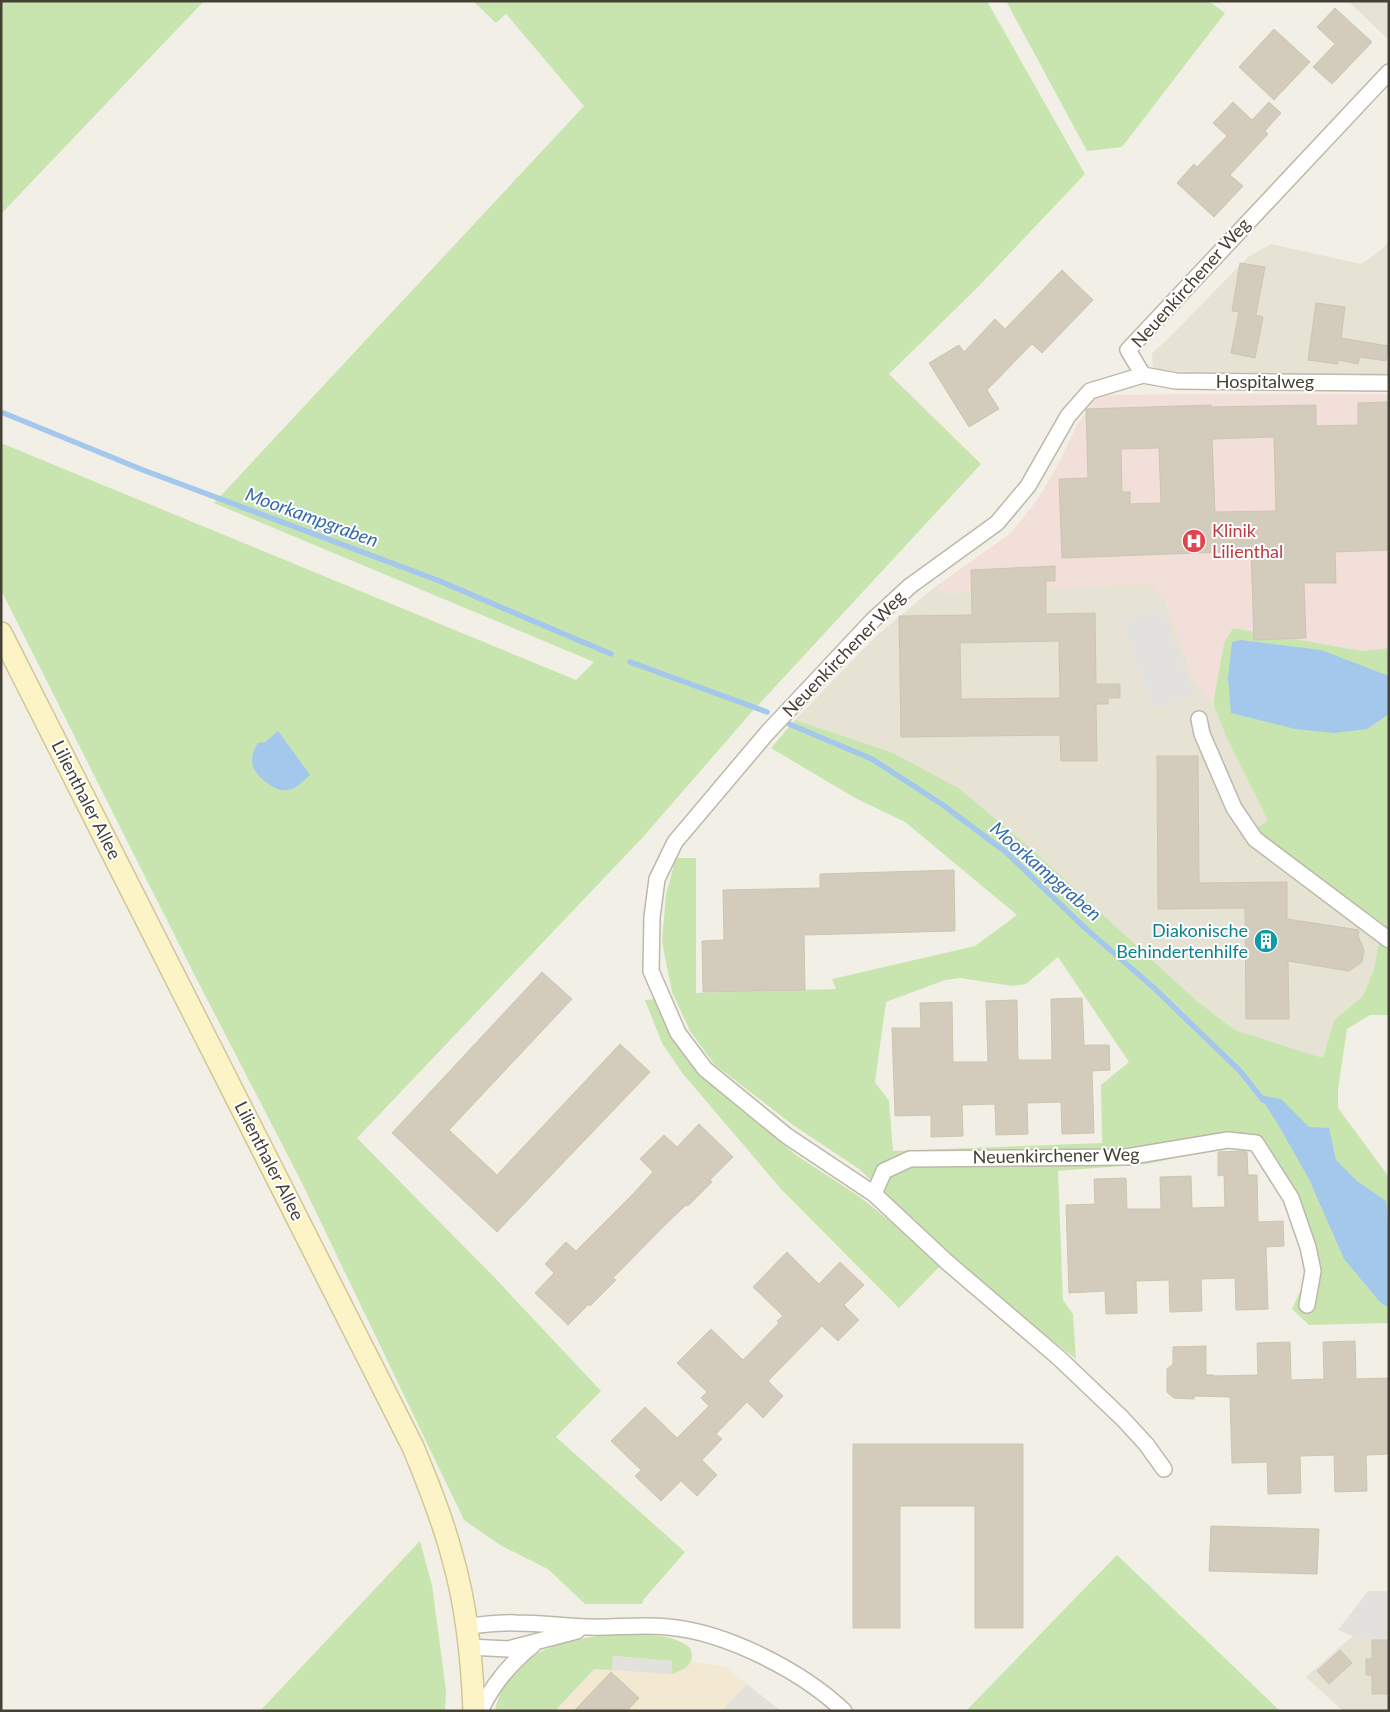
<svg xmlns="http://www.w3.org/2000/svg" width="1390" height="1712" font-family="Lato,sans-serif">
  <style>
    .residential { fill: #e6e2d4 }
    .commercial { fill: #f3e9d2 }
    .industrial { fill: #e4e1db }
    .medical { fill: #f2dfda }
    .green { fill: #c8e5b0; fill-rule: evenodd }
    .parking { fill: #e3e1de }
    .water { fill: #a4c7ec }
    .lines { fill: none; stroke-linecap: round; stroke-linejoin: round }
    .stream { stroke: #a4c7ec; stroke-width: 5.5 }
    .building { fill: #d3ccbc; stroke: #cdc5af; fill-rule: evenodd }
    .minor-casing { stroke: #bdb8a9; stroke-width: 18 }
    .secondary-casing { stroke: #d0c797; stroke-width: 24 }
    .minor { stroke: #fff; stroke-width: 15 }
    .secondary { stroke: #fcf4c6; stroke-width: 21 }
    .labels { text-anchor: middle; stroke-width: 4; stroke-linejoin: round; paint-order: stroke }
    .street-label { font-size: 18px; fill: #444035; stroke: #fff }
    .health-label { font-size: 18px; fill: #be3a42; stroke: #fff; text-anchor: start }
    .culture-label { font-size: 18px; fill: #0d838f; stroke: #fff; text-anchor: end }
    .water-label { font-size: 19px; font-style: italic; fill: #346cab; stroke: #fff }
  </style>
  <rect width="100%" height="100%" fill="#f2f0e6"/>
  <!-- residential -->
  <path class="residential" d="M 1348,1 L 1389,1 L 1389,40 Z
    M 1389,241 L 1389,375 L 1153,371 L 1152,353 L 1166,341 L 1248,257 L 1271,244 L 1361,264 L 1381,250 Z
    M 1150,583 L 1164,597 L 1194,680 L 1213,703 L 1225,734 L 1268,821 L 1256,827 L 1287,854 L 1384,925 L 1379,942 L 1374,969 L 1363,996 L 1334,1020 L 1323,1058 L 1235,1030 L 1198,1002 L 1029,847 L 960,789 L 795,720 L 875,637 L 935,587 L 945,593 Z
    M 1354,1637 L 1389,1637 L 1389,1711 L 1343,1711 L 1306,1677 L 1349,1639 Z"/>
  <!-- commercial -->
  <path class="commercial" d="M 613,1656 L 672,1661 L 671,1674 L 690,1664 L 691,1661 L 726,1667 L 747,1684 L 721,1711 L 555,1711 L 594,1669 Z"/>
  <!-- industrial -->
  <path class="industrial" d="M 747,1684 L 781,1711 L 721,1711 Z"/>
  <!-- medical -->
  <path class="medical" d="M 1199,394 L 1389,394 L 1389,648 L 1362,651 L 1233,628 L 1224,643 L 1213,703 L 1194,680 L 1164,597 L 1150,584 L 945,593 L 935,587 L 1011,533 L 1037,500 L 1058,465 L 1077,425 L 1092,403 L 1100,395 Z"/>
  <!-- green -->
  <path class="green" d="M 1,1 L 204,1 L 1,214 Z
    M 473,1 L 987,1 L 1085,174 L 977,288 L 889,374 L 981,464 L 749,715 L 644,836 L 357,1138 L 494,1277 L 601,1391 L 556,1437 L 685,1552 L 644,1599 L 642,1604 L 585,1604 L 548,1569 L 500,1545 L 464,1520 L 302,1183 L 194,974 L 1,590 L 1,443 L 576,680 L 594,662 L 214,503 L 584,106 L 506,14 L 496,23 Z
    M 1006,1 L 1209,1 L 1225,13 L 1122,147 L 1087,151 Z
    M 1233,628 L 1362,651 L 1389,648 L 1389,1015 L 1370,1015 L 1347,1029 L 1338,1089 L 1338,1108 L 1389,1177 L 1389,1323 L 1309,1325 L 1292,1309 L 1304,1283 L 1305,1259 L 1285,1205 L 1275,1184 L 1253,1148 L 1231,1146 L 1147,1164 L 1058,1171 L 1063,1300 L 1073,1314 L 1076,1359 L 997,1297 L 859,1169 L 793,1125 L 714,1064 L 690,1031 L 672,992 L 662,942 L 666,894 L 676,858 L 696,858 L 696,993 L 836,989 L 832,979 L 975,946 L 1017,915 L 905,822 L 855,798 L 771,748 L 795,720 L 893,753 L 960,789 L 1029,847 L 1198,1002 L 1235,1030 L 1323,1058 L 1334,1020 L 1363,996 L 1374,969 L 1379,942 L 1384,925 L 1287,854 L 1255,828 L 1268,821 L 1225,734 L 1213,703 L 1224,643 ZM 1058,957 L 1129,1062 L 1101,1085 L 1102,1143 L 893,1151 L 889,1101 L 875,1082 L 886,1002 L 945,980 L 960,978 L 1012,986 L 1026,984 Z
    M 656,999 L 675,1043 L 699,1071 L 796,1155 L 860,1197 L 891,1222 L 940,1266 L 899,1308 L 781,1189 L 683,1074 L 662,1043 L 645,1000 Z
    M 420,1541 L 432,1585 L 446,1691 L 445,1711 L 260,1711 Z
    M 1117,1555 L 1280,1711 L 966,1711 Z
    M 606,1635 C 629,1635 672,1631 690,1648 C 697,1664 684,1670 671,1674 L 672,1661 L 613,1656 L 612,1670 L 594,1669 L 555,1711 L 495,1711 C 506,1655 556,1641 606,1635 Z"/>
  <!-- parking -->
  <path class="parking" d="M 1162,607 L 1193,695 L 1153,709 L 1122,621 Z
    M 1368,1591 L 1389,1591 L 1389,1637 L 1354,1637 L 1338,1630 Z
    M 613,1656 L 672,1661 L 671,1674 L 612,1670 Z"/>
  <!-- water -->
  <path class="water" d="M 1241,640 L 1321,650 L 1389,676 L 1389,714 L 1367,729 L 1334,733 L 1295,729 L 1231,713 L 1228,678 L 1232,642 Z
    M 278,731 L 310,775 C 304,780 296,789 288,790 C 280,791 276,789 270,785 C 253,774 246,761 258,743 L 265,742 Z
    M 1259,1095 L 1281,1099 L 1309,1127 L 1329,1128 L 1336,1160 L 1357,1181 L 1386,1201 L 1389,1236 L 1389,1308 L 1380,1302 L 1344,1259 L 1309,1179 L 1276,1121 Z"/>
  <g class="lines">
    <!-- stream -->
    <path class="stream" d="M 1,412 L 143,470 L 437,580 L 611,654
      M 630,662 L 767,712
      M 789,724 L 872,759 L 943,805 L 1007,853 L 1084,927 L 1154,988 L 1240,1071 L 1263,1100"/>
  </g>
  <!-- building -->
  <path class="building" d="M 1335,8 L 1372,42 L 1332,84 L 1313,67 L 1335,44 L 1317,27 Z
    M 1274,29 L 1310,62 L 1274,100 L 1239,67 Z
    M 1233,102 L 1252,120 L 1269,102 L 1281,113 L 1265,131 L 1268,134 L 1230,175 L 1243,186 L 1214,217 L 1177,183 L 1194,164 L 1197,167 L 1227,136 L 1213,123 Z
    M 1240,263 L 1265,267 L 1256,315 L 1263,317 L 1255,358 L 1231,353 L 1239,312 L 1232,311 Z
    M 1062,270 L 1093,300 L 1042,353 L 1032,344 L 987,390 L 999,409 L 969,427 L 929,363 L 959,345 L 964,352 L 995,319 L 1005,329 Z
    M 1316,303 L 1345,307 L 1341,338 L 1388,346 L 1386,361 L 1360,357 L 1358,364 L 1338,360 L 1338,364 L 1308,360 Z
    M 1389,402 L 1389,550 L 1335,552 L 1336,583 L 1304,583 L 1306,638 L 1254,640 L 1251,551 L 1062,558 L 1059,479 L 1088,478 L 1086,409 L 1211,405 L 1211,407 L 1316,405 L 1316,426 L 1358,425 L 1358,403 ZM 1274,437 L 1276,511 L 1215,512 L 1212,439 ZM 1159,448 L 1161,503 L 1130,504 L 1130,492 L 1122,492 L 1121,449 Z
    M 1055,566 L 1055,581 L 1046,581 L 1046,614 L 1095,613 L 1096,684 L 1120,684 L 1120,698 L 1108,698 L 1108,704 L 1096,704 L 1097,761 L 1061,761 L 1060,735 L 901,737 L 899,616 L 972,615 L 971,570 ZM 1059,641 L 1060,698 L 961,699 L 960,643 Z
    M 1157,756 L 1198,756 L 1199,883 L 1287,882 L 1287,919 L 1359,930 L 1358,936 L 1364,950 L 1362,962 L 1349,971 L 1288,961 L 1289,1019 L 1246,1019 L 1245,908 L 1158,909 Z
    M 954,870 L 955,931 L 804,935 L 805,990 L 703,992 L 702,941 L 724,940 L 723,890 L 820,888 L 820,874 Z
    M 542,972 L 572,999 L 449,1130 L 497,1175 L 620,1044 L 650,1072 L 497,1232 L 392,1133 Z
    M 1082,998 L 1084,1045 L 1109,1045 L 1110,1070 L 1092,1071 L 1094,1133 L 1062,1134 L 1061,1102 L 1027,1103 L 1028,1134 L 996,1135 L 995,1104 L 962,1105 L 963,1136 L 931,1137 L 931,1115 L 895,1116 L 892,1028 L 921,1028 L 920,1003 L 952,1002 L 953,1062 L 988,1062 L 986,1001 L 1017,1000 L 1018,1060 L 1052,1060 L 1051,999 Z
    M 699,1124 L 733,1157 L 710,1180 L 712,1182 L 688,1206 L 686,1205 L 665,1225 L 613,1278 L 616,1280 L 590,1306 L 589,1304 L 568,1325 L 535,1293 L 554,1273 L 545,1264 L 566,1242 L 576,1251 L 631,1196 L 653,1172 L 640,1159 L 664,1135 L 677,1147 Z
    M 1241,1151 L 1247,1152 L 1248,1175 L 1257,1175 L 1258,1222 L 1283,1221 L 1284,1246 L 1266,1247 L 1268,1309 L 1236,1310 L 1235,1278 L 1201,1279 L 1202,1311 L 1170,1312 L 1169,1280 L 1136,1281 L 1137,1313 L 1106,1314 L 1105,1291 L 1069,1293 L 1066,1205 L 1095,1204 L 1094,1179 L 1126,1178 L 1127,1209 L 1161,1209 L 1160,1177 L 1191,1176 L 1192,1208 L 1225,1207 L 1224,1175 L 1218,1176 L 1218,1152 Z
    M 787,1252 L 819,1284 L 840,1262 L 864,1285 L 844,1305 L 859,1320 L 838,1341 L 822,1326 L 768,1381 L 783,1396 L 763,1418 L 747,1402 L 716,1434 L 722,1439 L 702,1460 L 717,1475 L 697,1496 L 681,1481 L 661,1501 L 635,1476 L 641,1470 L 611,1441 L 645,1407 L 677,1438 L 709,1406 L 701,1398 L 707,1392 L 677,1363 L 711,1329 L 743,1360 L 779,1323 L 777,1321 L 783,1316 L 753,1287 Z
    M 1355,1341 L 1356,1379 L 1389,1378 L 1389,1454 L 1366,1455 L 1367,1491 L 1335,1492 L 1334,1455 L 1300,1456 L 1301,1493 L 1268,1494 L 1267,1462 L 1232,1463 L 1230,1397 L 1194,1396 L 1194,1399 L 1174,1398 L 1167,1392 L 1167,1369 L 1173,1364 L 1173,1347 L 1206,1346 L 1206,1375 L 1214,1375 L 1214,1376 L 1258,1375 L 1257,1343 L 1290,1342 L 1291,1380 L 1324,1379 L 1323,1342 Z
    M 853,1444 L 1023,1444 L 1023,1628 L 975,1628 L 975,1506 L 900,1506 L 900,1628 L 853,1628 Z
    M 1211,1526 L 1319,1529 L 1317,1574 L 1209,1571 Z
    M 1372,1640 L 1389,1640 L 1389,1694 L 1372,1694 L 1372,1675 L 1366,1675 L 1366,1659 L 1372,1659 Z
    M 1340,1650 L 1352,1663 L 1329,1684 L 1317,1671 Z
    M 611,1672 L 639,1698 L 627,1711 L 574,1711 Z"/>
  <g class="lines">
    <!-- minor casing -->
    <g class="minor-casing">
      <path id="minor" d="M 1143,375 L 1176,381 L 1389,383
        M 1199,719 L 1202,734 L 1234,808 L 1255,839 L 1389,940
        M 874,1194 L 884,1171 L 910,1159 L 1126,1157 L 1228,1140 L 1256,1143 L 1291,1198 L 1308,1247 L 1313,1271 L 1307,1305
        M 1164,1469 L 1146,1444 L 1122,1418 L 1059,1358 L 948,1263 L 874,1194 L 787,1136 L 705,1069 L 678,1033 L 651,971 L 652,917 L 657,879 L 675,842 L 767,733 L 873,620 L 910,586 L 997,523 L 1028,486 L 1068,416 L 1090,391 L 1143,375 L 1128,350 L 1389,72
        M 467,1626 C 483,1625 500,1622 516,1623 C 540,1623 564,1626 588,1627 C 615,1628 641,1624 668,1627 C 726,1632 802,1671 844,1711
        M 469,1647 L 508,1649 L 577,1631
        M 480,1711 C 493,1684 509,1664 533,1645"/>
    </g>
    <!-- secondary casing -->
    <g class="secondary-casing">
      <path id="secondary" d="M 1,633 L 413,1447 C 428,1483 443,1520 453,1559 C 467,1608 472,1660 474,1711"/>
    </g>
    <!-- minor -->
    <use href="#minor" class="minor"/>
    <!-- secondary -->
    <use href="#secondary" class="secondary"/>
  </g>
  <!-- icons -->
  <defs>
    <g id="hospital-disc" transform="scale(1.25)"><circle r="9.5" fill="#e0444e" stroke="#fff"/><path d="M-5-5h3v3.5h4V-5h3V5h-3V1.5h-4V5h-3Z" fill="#fff"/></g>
    <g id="building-disc" transform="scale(1.25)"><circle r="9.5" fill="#0f9aa8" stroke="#fff"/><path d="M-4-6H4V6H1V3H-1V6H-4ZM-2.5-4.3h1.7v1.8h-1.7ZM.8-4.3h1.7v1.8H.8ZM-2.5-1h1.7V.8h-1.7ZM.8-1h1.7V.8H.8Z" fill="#fff"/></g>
  </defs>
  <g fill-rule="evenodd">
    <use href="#hospital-disc" x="1194" y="541"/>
    <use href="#building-disc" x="1266" y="941"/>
  </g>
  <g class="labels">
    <!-- street labels -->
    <g class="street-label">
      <text transform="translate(1191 283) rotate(-48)" y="6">Neuenkirchener Weg</text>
      <text x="1265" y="388">Hospitalweg</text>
      <text transform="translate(844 654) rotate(-46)" y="6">Neuenkirchener Weg</text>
      <text transform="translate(86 800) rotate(63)" y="6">Lilienthaler Allee</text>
      <text transform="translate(1056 1156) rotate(-1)" y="6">Neuenkirchener Weg</text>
      <text transform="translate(269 1161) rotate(63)" y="6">Lilienthaler Allee</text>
    </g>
    <!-- health labels -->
    <g class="health-label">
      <text x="1212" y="537">Klinik<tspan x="1212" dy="21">Lilienthal</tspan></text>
    </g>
    <!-- culture labels -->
    <g class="culture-label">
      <text x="1248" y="937">Diakonische<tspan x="1248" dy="21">Behindertenhilfe</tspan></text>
    </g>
    <!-- water labels -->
    <g class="water-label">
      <text transform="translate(312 517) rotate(20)" y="7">Moorkampgraben</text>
      <text transform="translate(1046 871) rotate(41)" y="7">Moorkampgraben</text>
    </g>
  </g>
  <!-- border -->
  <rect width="1390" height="1712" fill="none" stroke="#444035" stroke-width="5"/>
</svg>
